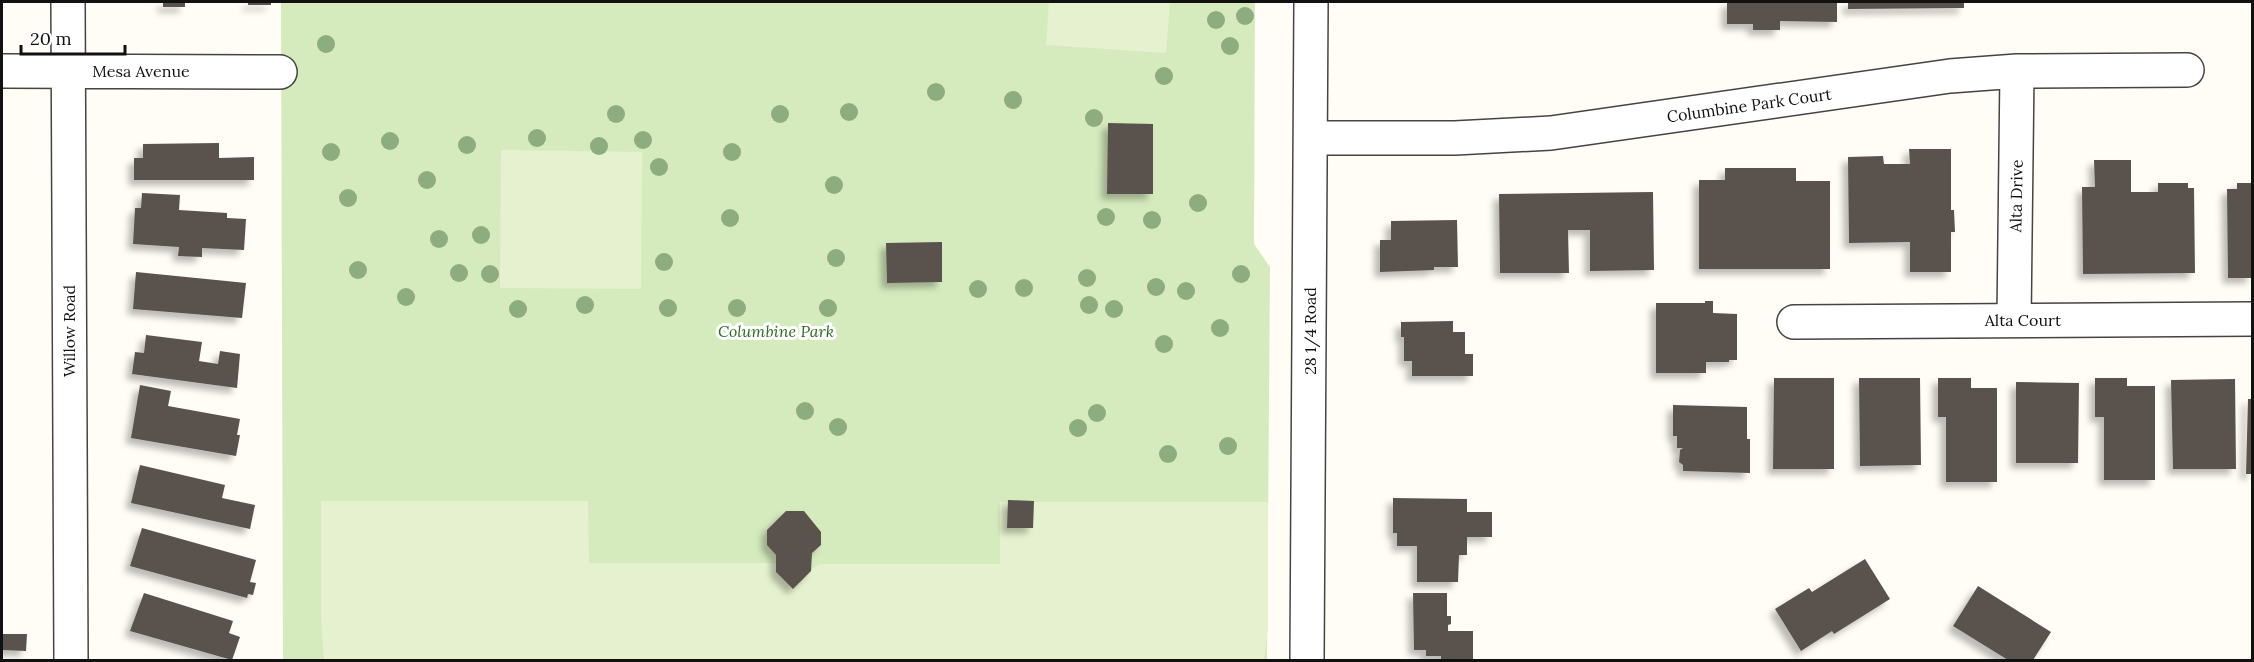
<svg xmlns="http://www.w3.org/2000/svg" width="2254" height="662" font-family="Lora,serif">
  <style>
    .green { fill: #d5ebbd }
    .pitch { fill: #e6f2cf }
    .building { fill: #5a524d; filter: url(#shadow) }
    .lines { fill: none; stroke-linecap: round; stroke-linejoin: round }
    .minor-casing { stroke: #444; stroke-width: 36 }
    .minor { stroke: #fff; stroke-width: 33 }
    .tree { fill: #8dad7f }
    .labels { text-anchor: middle; stroke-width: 6; stroke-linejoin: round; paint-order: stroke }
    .street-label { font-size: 16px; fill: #111; stroke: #fff }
    .park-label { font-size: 16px; font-style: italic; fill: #2f6b1f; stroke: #fff }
  </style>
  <defs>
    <filter id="shadow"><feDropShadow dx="-5.5" dy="5.5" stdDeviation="3" flood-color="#0004"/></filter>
  </defs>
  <rect width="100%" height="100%" fill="#fffdf5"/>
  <!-- green -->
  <path class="green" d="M 281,2 L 1255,2 L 1254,244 L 1270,267 L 1267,660 L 283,660 Z"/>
  <!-- pitch -->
  <path class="pitch" d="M 1049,2 L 1170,2 L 1166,53 L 1046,45 Z
    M 501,150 L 642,152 L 641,289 L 500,288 Z
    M 321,501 L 588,501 L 589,563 L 774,563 L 795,583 L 819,564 L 1000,564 L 1000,502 L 1268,502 L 1268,628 L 1264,660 L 324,660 L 321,617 Z"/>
  <!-- building -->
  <path class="building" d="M 163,2 L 185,2 L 185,7 L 163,7 Z
    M 248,2 L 271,2 L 271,5 L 248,5 Z
    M 1727,2 L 1837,2 L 1837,22 L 1780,21 L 1780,30 L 1753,30 L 1753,24 L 1727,24 Z
    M 1848,2 L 1964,2 L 1964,8 L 1848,9 Z
    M 1108,123 L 1153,124 L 1153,194 L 1107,194 Z
    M 219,143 L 219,158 L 254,157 L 254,180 L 134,180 L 134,158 L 143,158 L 143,144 Z
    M 1909,149 L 1951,149 L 1951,210 L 1954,210 L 1955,232 L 1951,232 L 1951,272 L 1910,272 L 1910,242 L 1849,243 L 1848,157 L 1883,156 L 1884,164 L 1910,164 Z
    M 2094,160 L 2131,160 L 2131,192 L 2158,192 L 2158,183 L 2188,183 L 2188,188 L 2194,188 L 2195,273 L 2083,274 L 2082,187 L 2095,187 Z
    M 1725,168 L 1796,168 L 1796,181 L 1830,181 L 1830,269 L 1699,269 L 1699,180 L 1725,180 Z
    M 2237,183 L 2252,183 L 2252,278 L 2228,278 L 2227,189 L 2237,189 Z
    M 1653,192 L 1654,270 L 1590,271 L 1590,230 L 1568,230 L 1569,273 L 1500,273 L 1499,194 Z
    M 142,193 L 180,195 L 179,210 L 227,213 L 227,218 L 246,219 L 244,250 L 202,248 L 202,257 L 178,256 L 179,247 L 133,244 L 135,208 L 141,208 Z
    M 1457,220 L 1458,267 L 1434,267 L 1434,270 L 1380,272 L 1380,240 L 1391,240 L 1391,221 Z
    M 942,242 L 942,282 L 887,283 L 886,243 Z
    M 136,272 L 246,283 L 242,318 L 133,309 Z
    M 1705,301 L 1713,301 L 1713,313 L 1737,314 L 1737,360 L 1729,360 L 1729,362 L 1706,362 L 1706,373 L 1656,373 L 1656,303 L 1705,303 Z
    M 1453,321 L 1453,332 L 1465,332 L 1465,354 L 1473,354 L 1473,376 L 1412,376 L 1412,361 L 1404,361 L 1404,337 L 1401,337 L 1401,322 Z
    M 146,335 L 202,342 L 199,361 L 218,364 L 220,351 L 240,354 L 237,388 L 132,374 L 135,352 L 144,353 Z
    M 1774,378 L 1834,378 L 1834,469 L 1773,469 Z
    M 1859,378 L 1920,378 L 1921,465 L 1860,466 Z
    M 1938,378 L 1971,378 L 1971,388 L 1997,388 L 1997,482 L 1946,482 L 1946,417 L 1938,417 Z
    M 2095,378 L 2127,378 L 2127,386 L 2155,386 L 2155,480 L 2104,480 L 2104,417 L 2095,417 Z
    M 2235,379 L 2236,469 L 2173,469 L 2171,380 Z
    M 2016,382 L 2079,383 L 2078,463 L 2016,463 Z
    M 140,385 L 171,391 L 168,406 L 240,419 L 237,435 L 240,435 L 236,456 L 131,438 Z
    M 2248,399 L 2252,399 L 2252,474 L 2246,474 Z
    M 1673,405 L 1747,407 L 1747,439 L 1750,439 L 1750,473 L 1683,471 L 1683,465 L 1679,462 L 1680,450 L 1683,448 L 1677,448 L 1677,436 L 1673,436 Z
    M 140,465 L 225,485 L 222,498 L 255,505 L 250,529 L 131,503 Z
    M 1393,498 L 1467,499 L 1467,512 L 1492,512 L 1492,537 L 1467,537 L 1467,555 L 1459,555 L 1458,582 L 1417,582 L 1417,546 L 1397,546 L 1397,533 L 1393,533 Z
    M 1008,500 L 1034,501 L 1033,528 L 1007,528 Z
    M 786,511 L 804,511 L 821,532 L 821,545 L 812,553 L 811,571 L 793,589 L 776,572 L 776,555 L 767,545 L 767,530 Z
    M 142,528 L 256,560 L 250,582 L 256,583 L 253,595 L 248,594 L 247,598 L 130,566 Z
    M 1865,559 L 1890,599 L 1834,634 L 1832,631 L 1801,651 L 1775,609 L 1809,588 L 1812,592 Z
    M 1978,586 L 2051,632 L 2033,660 L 2008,660 L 1953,626 Z
    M 144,593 L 233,621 L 229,633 L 240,637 L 232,660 L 130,631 Z
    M 1413,593 L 1447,593 L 1447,616 L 1451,616 L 1451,624 L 1448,625 L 1448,631 L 1473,631 L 1473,660 L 1441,660 L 1441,656 L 1426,656 L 1426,650 L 1414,650 Z
    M 2,634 L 27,634 L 26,651 L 2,650 Z"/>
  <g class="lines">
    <!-- minor casing -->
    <g class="minor-casing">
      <path id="minor" d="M 68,2 L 71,660
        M 2,71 L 280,72
        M 1311,138 L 1455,138 L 1551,133 L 1950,76 L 2017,71 L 2187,70
        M 2014,320 L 2017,71
        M 1794,322 L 2252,319
        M 1307,660 L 1311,2"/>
    </g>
    <!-- minor -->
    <use href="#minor" class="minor"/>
  </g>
  <!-- trees -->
  <g class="tree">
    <circle cx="1245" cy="16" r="9"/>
    <circle cx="1216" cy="20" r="9"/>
    <circle cx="326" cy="44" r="9"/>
    <circle cx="1230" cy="46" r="9"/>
    <circle cx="1164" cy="76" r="9"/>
    <circle cx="936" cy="92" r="9"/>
    <circle cx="1013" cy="100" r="9"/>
    <circle cx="849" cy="112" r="9"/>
    <circle cx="616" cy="114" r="9"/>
    <circle cx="780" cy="114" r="9"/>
    <circle cx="1094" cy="118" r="9"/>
    <circle cx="537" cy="138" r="9"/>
    <circle cx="643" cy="140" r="9"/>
    <circle cx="390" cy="141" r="9"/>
    <circle cx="467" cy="145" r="9"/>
    <circle cx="599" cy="146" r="9"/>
    <circle cx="331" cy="152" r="9"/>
    <circle cx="732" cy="152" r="9"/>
    <circle cx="659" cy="167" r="9"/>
    <circle cx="427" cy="180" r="9"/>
    <circle cx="834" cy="185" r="9"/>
    <circle cx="348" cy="198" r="9"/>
    <circle cx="1198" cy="203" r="9"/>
    <circle cx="1106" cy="217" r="9"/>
    <circle cx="730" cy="218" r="9"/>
    <circle cx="1152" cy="220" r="9"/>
    <circle cx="481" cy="235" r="9"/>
    <circle cx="439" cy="239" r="9"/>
    <circle cx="836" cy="258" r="9"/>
    <circle cx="664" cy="262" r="9"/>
    <circle cx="358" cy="270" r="9"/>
    <circle cx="459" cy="273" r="9"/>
    <circle cx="490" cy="274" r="9"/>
    <circle cx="1241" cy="274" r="9"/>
    <circle cx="1087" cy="278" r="9"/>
    <circle cx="1156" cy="287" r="9"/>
    <circle cx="1024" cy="288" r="9"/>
    <circle cx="978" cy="289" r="9"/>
    <circle cx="1186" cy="291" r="9"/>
    <circle cx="406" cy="297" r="9"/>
    <circle cx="585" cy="305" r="9"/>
    <circle cx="1089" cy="305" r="9"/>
    <circle cx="668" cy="308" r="9"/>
    <circle cx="737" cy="308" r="9"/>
    <circle cx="828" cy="308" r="9"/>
    <circle cx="518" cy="309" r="9"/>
    <circle cx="1114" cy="309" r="9"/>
    <circle cx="1220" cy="328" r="9"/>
    <circle cx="1164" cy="344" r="9"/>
    <circle cx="805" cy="411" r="9"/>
    <circle cx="1097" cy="413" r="9"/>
    <circle cx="838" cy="427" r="9"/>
    <circle cx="1078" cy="428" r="9"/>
    <circle cx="1228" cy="446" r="9"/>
    <circle cx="1168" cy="454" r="9"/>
  </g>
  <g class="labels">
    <!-- street labels -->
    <g class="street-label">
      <text x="141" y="77">Mesa Avenue</text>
      <text transform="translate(1749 105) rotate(-8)" y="6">Columbine Park Court</text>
      <text transform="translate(2016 196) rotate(-89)" y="6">Alta Drive</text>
      <text x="2023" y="326">Alta Court</text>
      <text transform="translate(69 331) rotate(-90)" y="6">Willow Road</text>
      <text transform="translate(1310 331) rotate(-90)" y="6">28 1/4 Road</text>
    </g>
    <!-- park labels -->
    <g class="park-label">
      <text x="776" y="337">Columbine Park</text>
    </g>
  </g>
  <!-- border -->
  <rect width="2254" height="662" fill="none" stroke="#111111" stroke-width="6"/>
  <!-- scale -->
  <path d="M21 45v9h104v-9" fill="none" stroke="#111111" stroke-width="3"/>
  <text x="30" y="45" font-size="18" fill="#111111" stroke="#ffffff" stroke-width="4.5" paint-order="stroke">20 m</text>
</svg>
